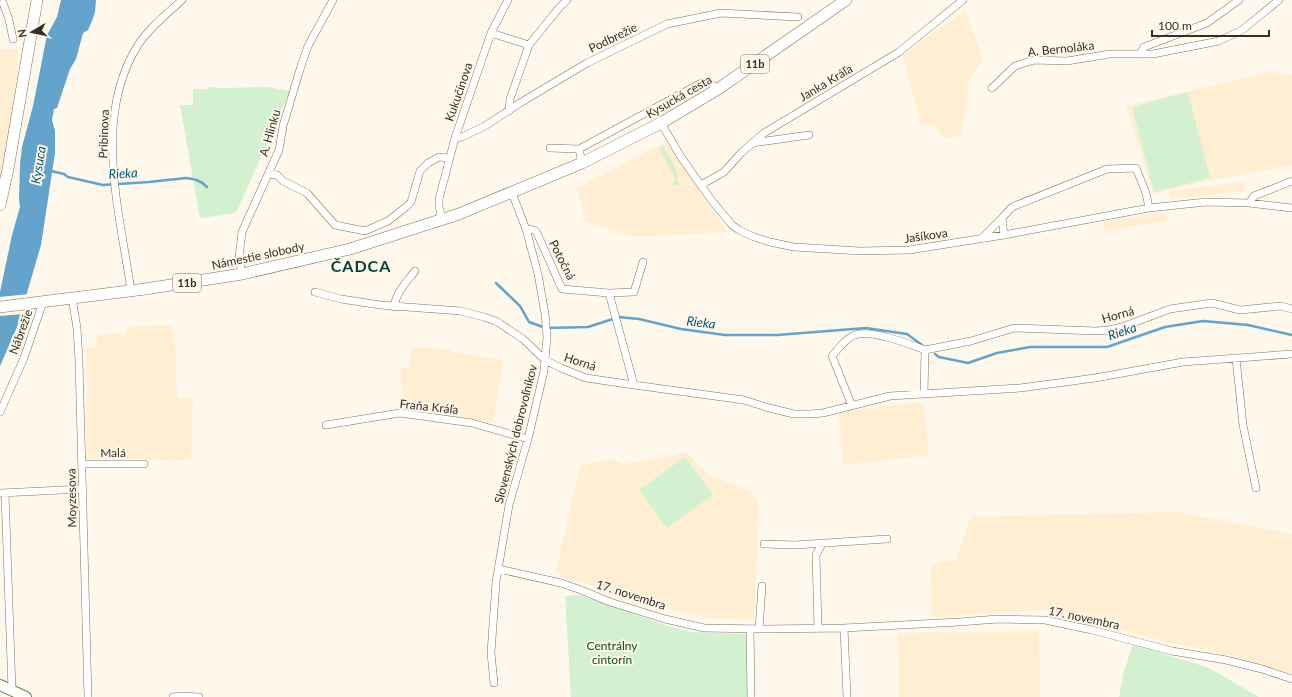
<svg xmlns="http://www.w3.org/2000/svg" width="1292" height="697" font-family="Lato,sans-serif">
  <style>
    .built { fill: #ffeed1 }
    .green { fill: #d3f1d0 }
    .water { fill: #63a3cc }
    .pier { fill: #fef7eb }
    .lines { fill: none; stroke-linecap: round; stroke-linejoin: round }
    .stream { stroke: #63a3cc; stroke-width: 2.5 }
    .minor-casing { stroke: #817358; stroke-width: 8 }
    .secondary-casing { stroke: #817358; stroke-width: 12 }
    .primary-casing { stroke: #817358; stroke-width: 12 }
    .minor { stroke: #fff; stroke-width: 7 }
    .secondary { stroke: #fff; stroke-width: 10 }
    .primary { stroke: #fff; stroke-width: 11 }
    .labels { text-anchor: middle; stroke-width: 4; stroke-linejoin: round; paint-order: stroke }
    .shield { fill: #fef7eb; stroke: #726c60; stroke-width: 1 }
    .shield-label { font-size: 11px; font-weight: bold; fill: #363024 }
    .street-label { font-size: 12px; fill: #363024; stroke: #fef7eb }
    .park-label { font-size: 12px; fill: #0b510a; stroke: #fef7eb }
    .water-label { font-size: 13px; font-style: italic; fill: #02567f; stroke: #fef7eb }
    .district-label { font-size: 16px; font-weight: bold; letter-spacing: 1px; fill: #023f34; stroke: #fef7eb }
  </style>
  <rect width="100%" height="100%" fill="#fef7eb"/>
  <!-- built -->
  <path class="built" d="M 965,10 L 983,59 L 969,80 L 962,134 L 944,139 L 933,123 L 921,125 L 903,55 Z
    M 0,49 L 18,49 L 16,105 L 8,150 L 0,180 Z
    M 1270,72 L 1292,75 L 1292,165 L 1212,180 L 1153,194 L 1126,106 Z
    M 666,142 L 727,232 L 655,236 L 630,236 L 585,221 L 577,188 Z
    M 1243,182 L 1245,191 L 1171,199 L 1170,191 Z
    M 1165,213 L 1166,222 L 1147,224 L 1145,215 Z
    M 1144,215 L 1146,224 L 1105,232 L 1103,222 Z
    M 171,325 L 175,347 L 177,398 L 193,398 L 191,460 L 171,460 L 171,462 L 168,462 L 168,460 L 98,458 L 86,460 L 87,392 L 88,391 L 86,348 L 97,348 L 97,335 L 126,333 L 127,327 Z
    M 412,348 L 428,348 L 452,350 L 452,352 L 503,360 L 493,422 L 403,408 L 401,368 L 409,368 Z
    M 923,402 L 929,455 L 844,465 L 838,412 Z
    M 688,453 L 708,475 L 751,491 L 759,506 L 754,620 L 709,618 L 670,609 L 563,577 L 556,572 L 580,466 L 610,459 L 623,464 Z
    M 1177,512 L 1292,534 L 1292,674 L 1226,654 L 1176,644 L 1108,627 L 1109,621 L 1045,610 L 932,617 L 931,563 L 955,561 L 971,517 Z
    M 1039,631 L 1040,697 L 899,697 L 898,633 Z"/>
  <!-- green -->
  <path class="green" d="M 207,87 L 224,88 L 268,87 L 290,91 L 237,211 L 231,214 L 200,218 L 180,105 L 193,105 L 193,89 L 207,89 Z
    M 1188,92 L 1210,178 L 1154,192 L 1132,107 Z
    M 663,146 L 676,169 L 679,185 L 673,185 L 672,184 L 676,180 L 659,148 Z
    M 685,457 L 713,495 L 667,528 L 639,490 Z
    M 580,595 L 665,625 L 691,632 L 746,634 L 748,697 L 571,697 L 565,596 Z
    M 1133,644 L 1209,668 L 1259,697 L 1119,697 L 1124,671 Z"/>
  <!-- water -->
  <path class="water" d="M 61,0 L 96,0 L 95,12 L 92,21 L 88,30 L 83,33 L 76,59 L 70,69 L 57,108 L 54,109 L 52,120 L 55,131 L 55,153 L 41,245 L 17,327 L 0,366 L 0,292 L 12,235 L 20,207 L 19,199 L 20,165 L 22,147 L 33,106 L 47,35 L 57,17 Z"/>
  <!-- pier -->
  <path class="pier" d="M 29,294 L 23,314 L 0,316 L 0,297 Z"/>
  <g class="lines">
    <!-- stream -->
    <path class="stream" d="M 51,171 L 64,174 L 68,177 L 103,185 L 149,182 L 186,178 C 195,179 200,180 207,187
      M 496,283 L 520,306 L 529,322 L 546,328 L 588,327 L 619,317 L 639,319 L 681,329 L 725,335 L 777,335 L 866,328 L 907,334 L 922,345
      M 935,354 L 939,357 L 968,363 L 997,353 L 1030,347 L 1107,347 L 1165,327 L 1203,321 L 1248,325 L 1292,335"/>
    <!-- minor casing -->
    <g class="minor-casing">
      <path id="minor" d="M 3,3 L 9,20 L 13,39
        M 491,33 L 529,45
        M 1140,54 L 1144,47 L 1207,23 L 1239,0
        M 992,88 L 1015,66 L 1034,60 L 1067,61 L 1110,54 L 1153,54 L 1219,41 L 1242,30 L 1279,0
        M 509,111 L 510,99 L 529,45 L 559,8 L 567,0
        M 661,123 L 681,157 L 712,201 L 732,225 L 739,230 L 754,237 L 770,242 L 794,247 L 860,251 L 909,250 L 1004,235 L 1149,208 L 1206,202 L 1249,203 L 1292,208
        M 455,138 L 462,137 L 485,126 L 520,103 L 587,63 L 667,24 L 721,13 L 798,17
        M 752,143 L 809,135
        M 550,148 L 579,149
        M 582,163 L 579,149 L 703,82 L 708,82 L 718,89
        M 269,174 L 277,175 L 283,181 L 307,193 L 335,225 L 365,231 L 388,221 L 406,207 L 411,202 L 420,171 L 428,163 L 439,157 L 449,158
        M 701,185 L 724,172 L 741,153 L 764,133 L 899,52 L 963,0
        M 1249,203 L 1254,196 L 1292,181
        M 442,220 L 439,206 L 439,199 L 455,138 L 491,33 L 508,0
        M 526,229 L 534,230 L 537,233 L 562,289 L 609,293 L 634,385
        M 1004,235 L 1002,218 L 1012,207 L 1107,169 L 1136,168 L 1146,193 L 1149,208
        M 982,238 L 1002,218
        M 242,274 L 239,257 L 242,232 L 279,150 L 283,126 L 301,66 L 308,46 L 333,0
        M 131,291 C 120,212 92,118 138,45 C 149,28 167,14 182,0
        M 315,292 L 341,299 L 380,305 L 461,311 L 484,317 L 496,321 L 523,339 L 545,360 L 561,368 L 586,378 L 634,385 L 744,400 L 769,408 L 794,414 L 810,414 L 823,413 L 890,396 L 1020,388 L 1095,378 L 1183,362 L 1292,354
        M 609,293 L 634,292 L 643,262
        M 72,298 L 77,328 L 79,362 L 88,697
        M 394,307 C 396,292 406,283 415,271
        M 1236,358 L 1243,425 L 1256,488
        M 924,394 L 925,350 L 971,341 L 1014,328 L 1096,331 L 1109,330 L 1122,327 L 1170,309 L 1212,303 L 1240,310 L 1281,306 L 1292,309
        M 852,406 L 832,356 C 838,349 846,338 855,335 C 869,329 911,344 925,350
        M 0,412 L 24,358 L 43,302
        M 326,425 L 400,413 L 472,423 L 528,439
        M 82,464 L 144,464
        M 1,493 L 83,489
        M 5,493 L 12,690
        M 764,544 L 795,545 L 887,539
        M 499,569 L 561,583 L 581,590 L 610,602 L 665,619 L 704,628 L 765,629 L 844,628 L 959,622 L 998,619 L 1045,620 L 1092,630 L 1172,651 L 1226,660 L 1262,669 L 1292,679
        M 818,628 L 816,555 L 822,544
        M 844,628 L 847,697
        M 750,629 L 751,697
        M 759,629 L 762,586
        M 494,683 L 491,653 L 496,582 L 509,505 L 528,439 L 544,371 L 547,337 L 545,314 L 538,274 L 526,229 L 512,193
        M 173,697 L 182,696 L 199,697"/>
    </g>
    <!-- secondary casing -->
    <g class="secondary-casing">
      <path id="secondary" d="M 0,685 L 26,697"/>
    </g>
    <!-- primary casing -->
    <g class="primary-casing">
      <path id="primary" d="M 0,205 L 8,169 L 37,0
        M 0,307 L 145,289 L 242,274 L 350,249 L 459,214 L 582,163 L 661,123 L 718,89 L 846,0"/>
    </g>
    <!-- minor -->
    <use href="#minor" class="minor"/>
    <!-- secondary -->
    <use href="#secondary" class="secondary"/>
    <!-- primary -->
    <use href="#primary" class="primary"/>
  </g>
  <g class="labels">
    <!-- shield labels -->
    <g class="shield">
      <rect x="741" y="55" width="28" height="18" rx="3"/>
      <rect x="173" y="274" width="28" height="18" rx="3"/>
    </g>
    <g class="shield-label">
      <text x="755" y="68">11b</text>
      <text x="187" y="287">11b</text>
    </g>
    <!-- street labels -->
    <g class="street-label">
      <text transform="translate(613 38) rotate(-26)" y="4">Podbrežie</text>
      <text transform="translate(1061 49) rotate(-6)" y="4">A. Bernoláka</text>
      <text transform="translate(826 83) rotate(-31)" y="4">Janka Kráľa</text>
      <text transform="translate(459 92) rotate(-71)" y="4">Kukučínova</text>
      <text transform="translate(679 97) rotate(-30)" y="4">Kysucká cesta</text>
      <text transform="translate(270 133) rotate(-74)" y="4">A. Hlinku</text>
      <text transform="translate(104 134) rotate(-88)" y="4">Pribinova</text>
      <text transform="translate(926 236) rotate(-8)" y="4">Jašíkova</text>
      <text transform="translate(258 256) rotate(-12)" y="4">Námestie slobody</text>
      <text transform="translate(562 260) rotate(63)" y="4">Potočná</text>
      <text transform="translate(1118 315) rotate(-16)" y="4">Horná</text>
      <text transform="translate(21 332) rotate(-70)" y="4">Nábrežie</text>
      <text transform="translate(580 362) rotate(18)" y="4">Horná</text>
      <text transform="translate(429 407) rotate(6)" y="4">Fraňa Kráľa</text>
      <text transform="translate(516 434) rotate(-76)" y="4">Slovenských dobrovoľníkov</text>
      <text x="113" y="457">Malá</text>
      <text transform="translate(72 498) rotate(-91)" y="4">Moyzesova</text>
      <text transform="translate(631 595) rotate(18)" y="4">17. novembra</text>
      <text transform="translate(1084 618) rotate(12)" y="4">17. novembra</text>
    </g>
    <!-- park labels -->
    <g class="park-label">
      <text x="612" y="650">Centrálny<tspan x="612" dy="14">cintorín</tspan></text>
    </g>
    <!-- water labels -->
    <g class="water-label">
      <text transform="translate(38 165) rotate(-81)" y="5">Kysuca</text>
      <text transform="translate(123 173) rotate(-3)" y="5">Rieka</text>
      <text transform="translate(701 322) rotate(7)" y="5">Rieka</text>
      <text transform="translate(1122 331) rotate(-19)" y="5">Rieka</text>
    </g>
    <!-- district labels -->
    <g class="district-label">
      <text x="361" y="272">ČADCA</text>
    </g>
  </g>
  <!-- north arrow -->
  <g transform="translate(32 32) rotate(261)" stroke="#fef7eb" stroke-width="3" paint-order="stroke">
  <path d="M0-3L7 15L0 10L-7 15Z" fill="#363024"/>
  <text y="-6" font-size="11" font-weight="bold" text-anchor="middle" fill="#363024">N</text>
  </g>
  <!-- scale -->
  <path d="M1152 30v6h117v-6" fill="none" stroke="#363024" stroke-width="2"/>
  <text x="1158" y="30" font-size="12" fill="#363024" stroke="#fef7eb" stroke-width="3" paint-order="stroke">100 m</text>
</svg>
